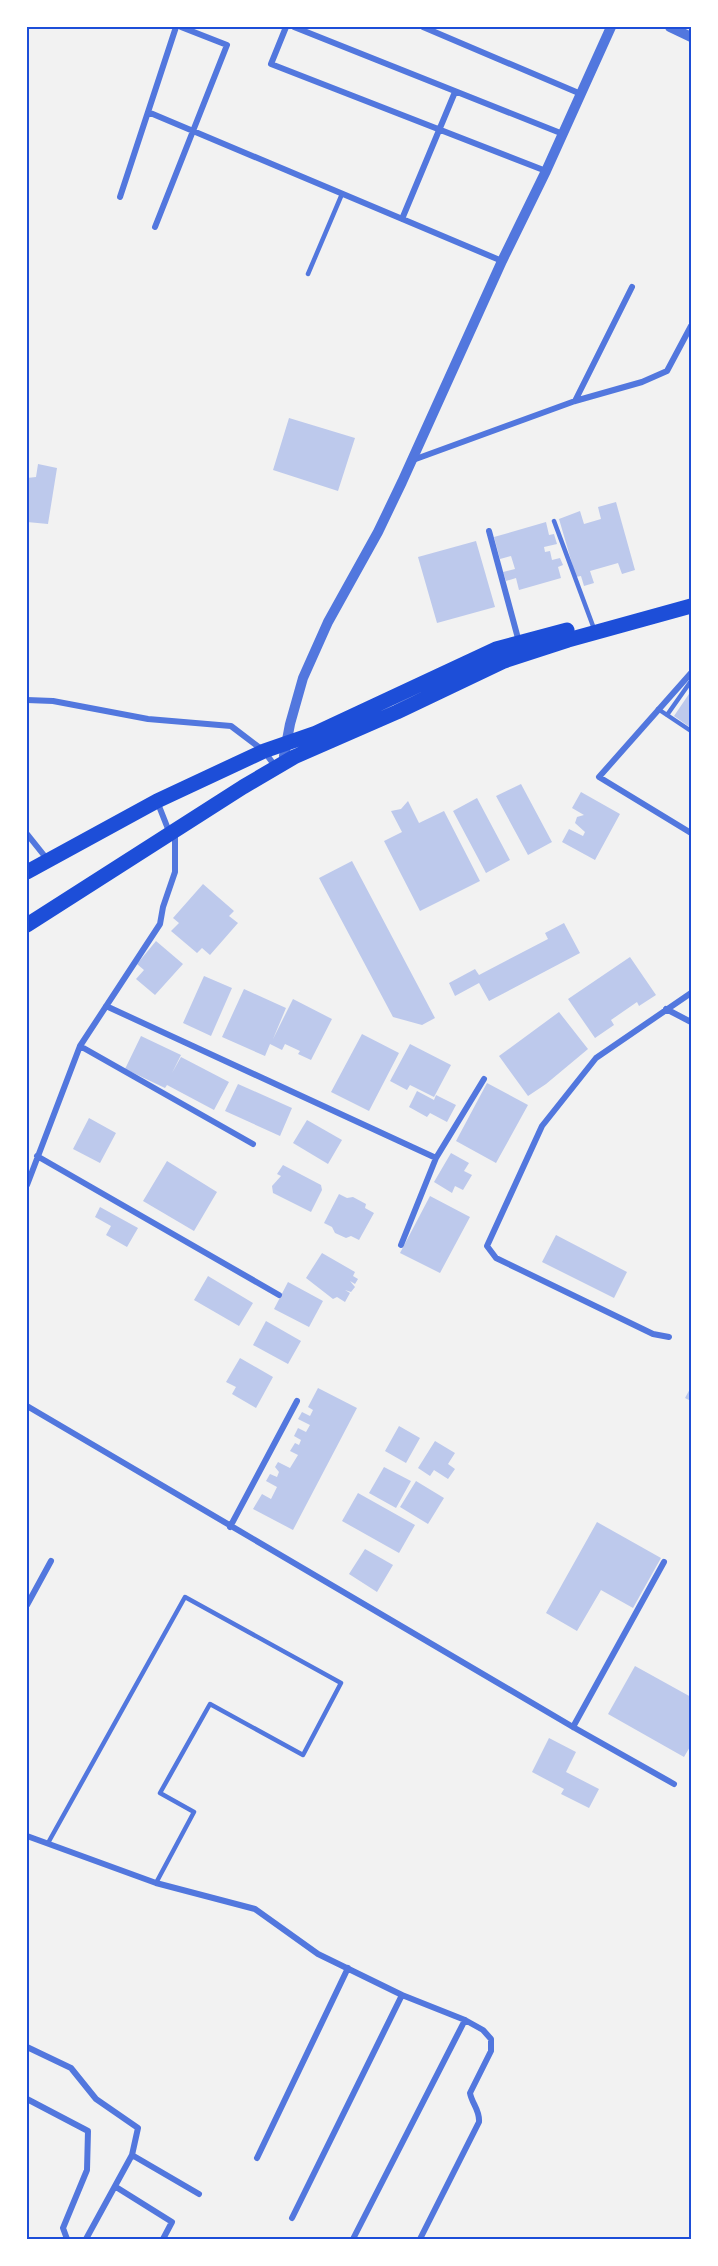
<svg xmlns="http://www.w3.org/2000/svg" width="718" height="2266" font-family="'Open Sans',sans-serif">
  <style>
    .building { fill: #bdc9ec }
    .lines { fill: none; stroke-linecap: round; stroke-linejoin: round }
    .service { stroke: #5277de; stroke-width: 4.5 }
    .minor { stroke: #5277de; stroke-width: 6 }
    .tertiary { stroke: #5277de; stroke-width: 10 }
    .primary { stroke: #1d4ed8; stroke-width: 15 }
    .neatline { fill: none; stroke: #1d4ed8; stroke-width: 2 }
  </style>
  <rect width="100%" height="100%" fill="#f2f2f2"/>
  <!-- building -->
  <path class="building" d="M 289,418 L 355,438 L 338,491 L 273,470 Z
    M 38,464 L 57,468 L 48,524 L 27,522 L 27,478 L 36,477 Z
    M 616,502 L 635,570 L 622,574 L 618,563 L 590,571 L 594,583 L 584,586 L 581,576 L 576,577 L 559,519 L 580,511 L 584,524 L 601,519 L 598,507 Z
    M 546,522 L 549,535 L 554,534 L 557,544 L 544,547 L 545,552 L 550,551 L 552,560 L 560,558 L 563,565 L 558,567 L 561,578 L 519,590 L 516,578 L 506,581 L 503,572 L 515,569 L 511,556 L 500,559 L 494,537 Z
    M 476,541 L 495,607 L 437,623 L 418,557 Z
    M 691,691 L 691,728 L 674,716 Z
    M 521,784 L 552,842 L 528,855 L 496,796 Z
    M 581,792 L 620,814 L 595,860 L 562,842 L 569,829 L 583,836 L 585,832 L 575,823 L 577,817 L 584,815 L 572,808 Z
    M 477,798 L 510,860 L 486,873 L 453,811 Z
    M 408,801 L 419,823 L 444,811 L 480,881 L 420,911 L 384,841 L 402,832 L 391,811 L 401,809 Z
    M 352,861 L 435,1018 L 422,1025 L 393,1017 L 319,878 Z
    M 203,884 L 234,911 L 229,916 L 238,923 L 210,955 L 202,948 L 197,953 L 171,931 L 179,923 L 173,918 Z
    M 564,923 L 580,953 L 489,1001 L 479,983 L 455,996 L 449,983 L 475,969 L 479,975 L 548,939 L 545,933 Z
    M 156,941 L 183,964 L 155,995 L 136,979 L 144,970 L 137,964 Z
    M 630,957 L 656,995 L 639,1006 L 637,1002 L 611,1020 L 614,1025 L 595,1038 L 568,999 Z
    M 204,976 L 232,988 L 211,1036 L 183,1023 Z
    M 244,989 L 286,1008 L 273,1039 L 293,999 L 332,1019 L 311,1060 L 298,1054 L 300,1051 L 285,1044 L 282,1050 L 270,1044 L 265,1056 L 222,1037 Z
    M 559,1012 L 588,1049 L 546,1084 L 528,1096 L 499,1056 Z
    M 362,1034 L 399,1053 L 369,1111 L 331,1092 Z
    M 141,1036 L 181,1055 L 172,1073 L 181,1057 L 229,1082 L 214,1110 L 167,1085 L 165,1088 L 125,1069 Z
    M 410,1044 L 451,1065 L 434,1097 L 410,1085 L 407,1090 L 390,1081 Z
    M 487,1083 L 528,1105 L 496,1163 L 456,1141 Z
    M 238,1084 L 292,1108 L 280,1136 L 225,1111 Z
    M 417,1091 L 434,1100 L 436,1095 L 456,1105 L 447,1122 L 430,1113 L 427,1117 L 409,1107 Z
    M 89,1118 L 116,1133 L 100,1163 L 73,1149 Z
    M 307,1120 L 342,1140 L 328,1164 L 293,1143 Z
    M 451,1153 L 469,1163 L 464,1171 L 472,1175 L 463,1190 L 455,1186 L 452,1193 L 434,1182 Z
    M 167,1161 L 217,1192 L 194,1231 L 143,1201 Z
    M 283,1165 L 321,1185 L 322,1190 L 311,1212 L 273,1193 L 272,1186 L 281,1176 L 277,1174 Z
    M 339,1194 L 347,1198 L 353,1197 L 366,1204 L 365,1208 L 374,1213 L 359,1240 L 351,1236 L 346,1238 L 335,1233 L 332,1227 L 324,1223 Z
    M 430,1196 L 470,1217 L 440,1273 L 400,1253 Z
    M 100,1207 L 138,1228 L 127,1247 L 106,1235 L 111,1226 L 95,1217 Z
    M 556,1235 L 627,1272 L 614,1298 L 542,1262 Z
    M 322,1253 L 355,1272 L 353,1276 L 358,1279 L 355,1284 L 350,1281 L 355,1287 L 351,1292 L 345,1290 L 350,1293 L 345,1302 L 337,1297 L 333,1299 L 306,1278 Z
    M 208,1276 L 253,1303 L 239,1326 L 194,1300 Z
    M 288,1282 L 323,1301 L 309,1327 L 274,1309 Z
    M 266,1321 L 301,1341 L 288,1364 L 253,1345 Z
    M 240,1358 L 273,1377 L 256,1408 L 232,1394 L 236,1387 L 226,1382 Z
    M 691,1387 L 691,1401 L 685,1398 Z
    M 318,1388 L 357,1408 L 293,1530 L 253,1509 L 262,1494 L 271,1499 L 277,1487 L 266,1481 L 270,1474 L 277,1477 L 279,1472 L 275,1467 L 278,1462 L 290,1468 L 298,1455 L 290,1451 L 295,1443 L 299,1445 L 301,1440 L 294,1436 L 298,1428 L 306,1432 L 310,1425 L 298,1419 L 302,1412 L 310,1416 L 313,1410 L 308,1407 Z
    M 399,1426 L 420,1438 L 406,1463 L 385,1451 Z
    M 435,1441 L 455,1453 L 448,1464 L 455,1469 L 448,1479 L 434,1470 L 430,1476 L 418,1468 Z
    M 384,1467 L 411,1481 L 396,1508 L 369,1493 Z
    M 416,1481 L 444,1498 L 428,1524 L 400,1507 Z
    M 358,1493 L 415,1525 L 399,1553 L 342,1521 Z
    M 597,1522 L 661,1558 L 633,1608 L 601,1590 L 577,1631 L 546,1613 Z
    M 365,1549 L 393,1565 L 377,1592 L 349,1574 Z
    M 635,1666 L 691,1697 L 691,1745 L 684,1757 L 608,1714 Z
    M 549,1738 L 576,1752 L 566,1772 L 599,1789 L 589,1808 L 561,1794 L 564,1789 L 532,1772 Z"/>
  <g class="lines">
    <!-- service -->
    <path class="service" d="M 308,274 L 342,194
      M 554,521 L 593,626
      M 658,709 L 691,731
      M 667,715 L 691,681
      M 48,1843 L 185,1597 L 341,1683 L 303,1755 L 210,1704 L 160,1793 L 194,1812 L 156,1883"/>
    <!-- minor -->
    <path class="minor" d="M 286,27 L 271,64 L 546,171
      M 294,27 L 563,134
      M 423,27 L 581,94
      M 148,112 L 502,261
      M 120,197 L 176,27
      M 402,219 L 455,92
      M 155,227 L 227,45 L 181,27
      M 575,401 L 632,287
      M 413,460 L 575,401 L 642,382 L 667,371 L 691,326
      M 489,531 L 519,642
      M 691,673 L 599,777 L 691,833
      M 27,700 L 53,701 L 148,719 L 231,726 L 264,751 L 275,766
      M 27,834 L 47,859
      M 106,1006 L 436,1158
      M 666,1009 L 691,1022
      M 80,1046 L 253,1144
      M 37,1156 L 279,1295
      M 27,1185 L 80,1046 L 160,924 L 163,907 L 175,872 L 175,837 L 170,834 L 157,801
      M 401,1245 L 436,1158 L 484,1079
      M 669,1337 L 653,1334 L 496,1258 L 487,1246 L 542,1126 L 596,1058 L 691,993
      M 27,1406 L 573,1727 L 674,1784
      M 230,1527 L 297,1401
      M 27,1605 L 51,1561
      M 573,1727 L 664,1562
      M 27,1836 L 156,1883 L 255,1909 L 318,1954 L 402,1995 L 465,2020 L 483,2030 L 491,2039 L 491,2051 L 470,2093 C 472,2104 480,2110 479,2122 L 420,2239
      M 27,2047 L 71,2068 L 96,2099 L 138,2128 L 132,2155 L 86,2239
      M 27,2099 L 88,2131 L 87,2170 L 63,2228 L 67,2239
      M 132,2155 L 199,2194
      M 257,2158 L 348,1968
      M 116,2187 L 172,2222 L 163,2239
      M 292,2218 L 402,1995
      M 353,2239 L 465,2020"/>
    <!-- tertiary -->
    <path class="tertiary" d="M 670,27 L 691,37
      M 285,762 L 284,756 L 290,724 L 303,678 L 328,622 L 378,532 L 402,482 L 502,261 L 546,171 L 611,27"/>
    <!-- primary -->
    <path class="primary" d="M 27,872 L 157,801 L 264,751 L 316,733 L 496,649 L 567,630
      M 27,925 L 243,787 L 294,757 L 397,712 L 504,661 L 568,640 L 691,606"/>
  </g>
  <!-- border -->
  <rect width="718" height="2266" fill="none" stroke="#ffffff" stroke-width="57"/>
  <rect x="28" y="28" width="662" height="2210" class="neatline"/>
</svg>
